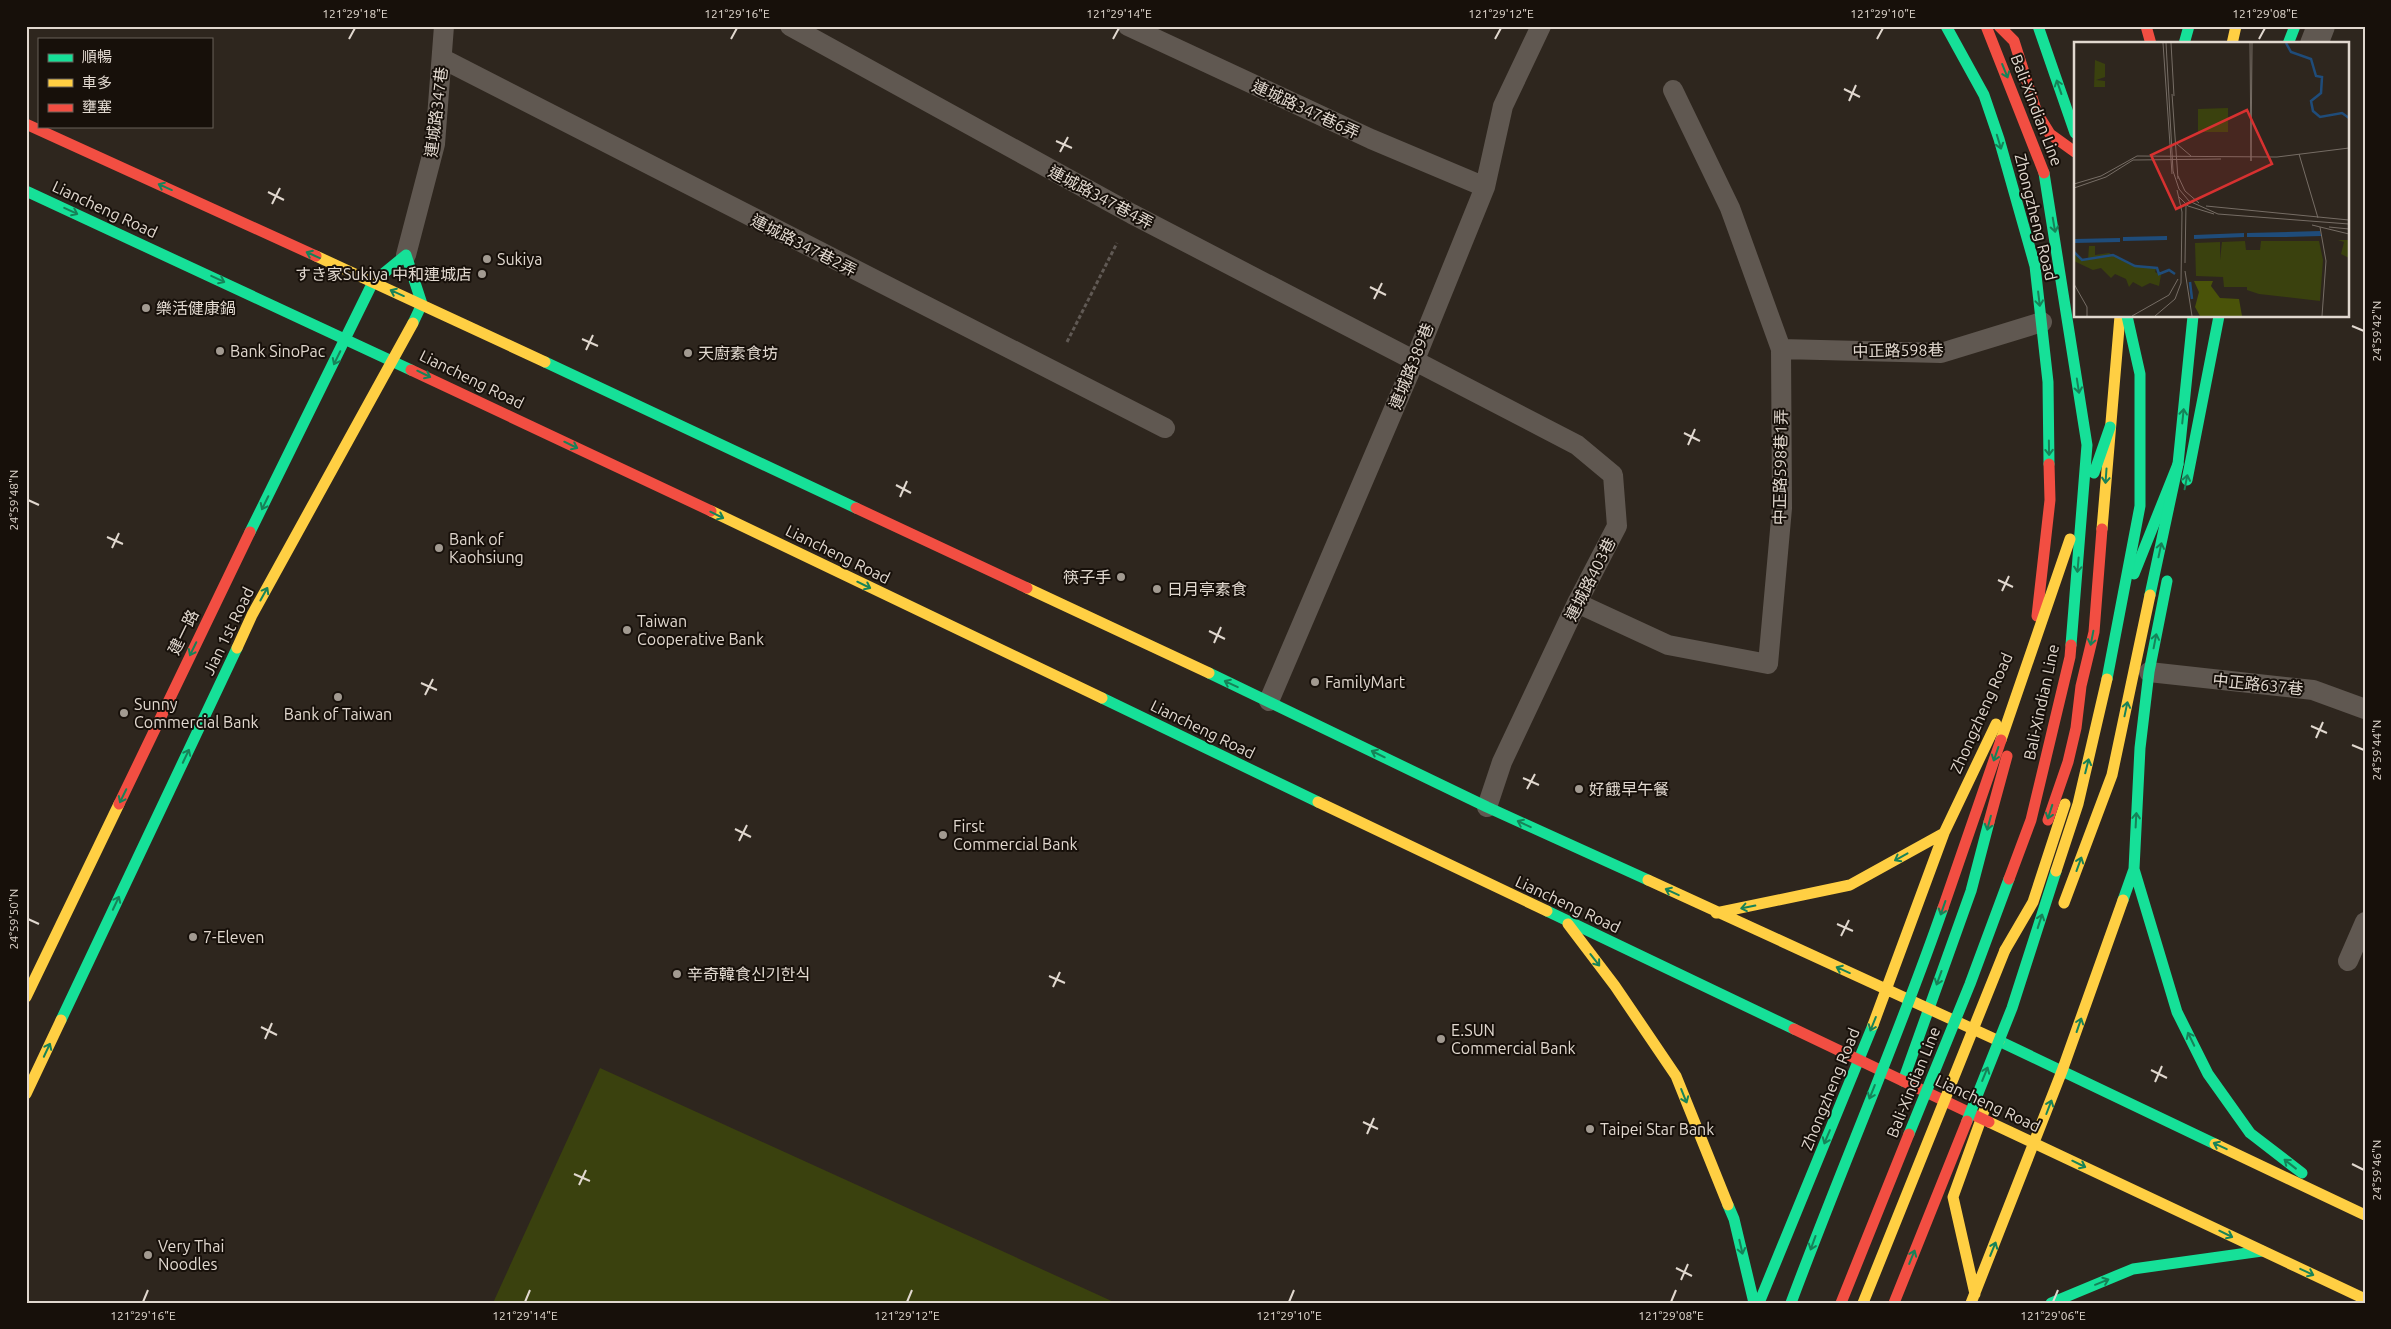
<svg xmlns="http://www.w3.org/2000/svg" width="2391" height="1329" font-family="Ubuntu,'Noto Sans TC','Noto Sans KR','Noto Sans JP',sans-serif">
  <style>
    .green { fill: #3a410e }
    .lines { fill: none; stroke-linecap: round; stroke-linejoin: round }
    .path { stroke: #605954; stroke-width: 3; stroke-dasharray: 4 2.5; stroke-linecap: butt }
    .lane { stroke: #605851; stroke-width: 20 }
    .street { stroke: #605851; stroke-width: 28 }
    .fast { stroke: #16e098; stroke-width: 11 }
    .slow { stroke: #ffcf43; stroke-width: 11 }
    .jam { stroke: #f24e42; stroke-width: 11 }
    .fast-bridge { stroke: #16e098; stroke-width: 11 }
    .slow-bridge { stroke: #ffcf43; stroke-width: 11 }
    .jam-bridge { stroke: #f24e42; stroke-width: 11 }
    .oneway { stroke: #168258 }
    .ticks { fill: none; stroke: #e1d8cf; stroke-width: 2 }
    .poi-dot { fill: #a29a91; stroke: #17100a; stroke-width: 2 }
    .labels { text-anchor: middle; stroke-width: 4; stroke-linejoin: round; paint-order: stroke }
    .street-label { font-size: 16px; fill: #e1d8cf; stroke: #17100a }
    .poi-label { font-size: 16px; fill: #e1d8cf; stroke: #17100a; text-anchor: start }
    .inset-river { fill: none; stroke: #1f4c7a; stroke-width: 2.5 }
    .inset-road { fill: none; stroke: #766d65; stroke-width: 1 }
    .view { fill: #d73130; fill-opacity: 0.15; stroke: #d73130; stroke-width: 2.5 }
    .inset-edge { fill: none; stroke: #e1d8cf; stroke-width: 2.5 }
    .neatline { fill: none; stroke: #e1d8cf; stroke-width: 2 }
    .ticks-label { font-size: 12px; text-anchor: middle; fill: #e1d8cf }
  </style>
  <rect width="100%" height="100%" fill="#2e261e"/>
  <!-- green -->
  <path class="green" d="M 600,1068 L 1116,1303 L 493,1303 Z"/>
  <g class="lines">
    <!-- path -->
    <path class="path" d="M 1067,342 L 1117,243"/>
    <!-- lane -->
    <path class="lane" d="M 790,26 L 1132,214 L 1577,445 L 1613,475 L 1617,526 L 1577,603 L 1502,762 L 1487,807
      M 1128,26 L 1371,139 L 1485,187
      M 443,59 L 1165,428
      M 406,255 L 435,144 L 444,26
      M 1781,349 L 1941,353 L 2042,322
      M 1577,603 L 1668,645 L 1768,664 L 1782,508 L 1781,349 L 1730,208 L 1673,90
      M 2149,672 L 2313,690 L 2365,709
      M 1269,701 L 1414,362 L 1485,187 L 1503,106 L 1541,26
      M 2348,961 L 2365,922"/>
    <!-- street -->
    <path class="street" d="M 2314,44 L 2321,26"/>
    <!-- fast -->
    <path class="fast" d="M 1946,26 L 1984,95 L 1999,139 L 2035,266 L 2048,382 L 2049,464
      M 2038,26 L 2075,133
      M 2184,44 L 2189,26
      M 2288,44 L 2295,26
      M 26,191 L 411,370
      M 545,362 L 856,508
      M 2187,480 L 2219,316
      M 250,532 L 373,282 L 406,255 L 422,304 L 413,323
      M 2134,574 L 2178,464 L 2193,316
      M 1209,673 L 1487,807 L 1648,880
      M 1102,698 L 1318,802
      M 2134,869 L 2177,1012 L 2208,1074 L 2250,1133 L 2302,1173
      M 2123,900 L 2134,869 L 2140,748 L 2149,672 L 2167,581
      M 1547,911 L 1794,1029
      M 61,1020 L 237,648
      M 1999,1041 L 2215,1144
      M 1903,1081 L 1971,891 L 1989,822
      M 1728,1205 L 1734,1219 L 1754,1303
      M 1759,1303 L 1873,1025
      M 2051,1303 L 2133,1269 L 2262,1251"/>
    <!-- slow -->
    <path class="slow" d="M 2232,44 L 2236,26
      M 316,256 L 545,362
      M 711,511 L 1102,698
      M 2102,529 L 2120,316
      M 1027,588 L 1209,673
      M 237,648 L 252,615 L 413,323
      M 1318,802 L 1547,911
      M 1648,880 L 1999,1041
      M 1716,913 L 1850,885 L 1944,833
      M 1568,924 L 1615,986 L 1676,1076 L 1728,1205
      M 2005,950 L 2033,902 L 2065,804
      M 26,997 L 119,804
      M 1873,1025 L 1944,833 L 1996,724
      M 26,1094 L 61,1020
      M 1989,1122 L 2365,1299
      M 2215,1144 L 2365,1215
      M 1975,1294 L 1953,1197 L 1984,1111
      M 1971,1303 L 2062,1071 L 2123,900"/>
    <!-- jam -->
    <path class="jam" d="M 1999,26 L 2014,41 L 2037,113 L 2050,134 L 2075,152
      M 2146,26 L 2151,44
      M 26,124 L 316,256
      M 411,370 L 711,511
      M 856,508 L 1027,588
      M 2037,616 L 2050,500 L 2049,464
      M 119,804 L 250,532
      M 2048,820 L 2068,762 L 2076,728 L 2081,686 L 2094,632 L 2102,529
      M 1989,822 L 2007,756
      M 1794,1029 L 1989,1122"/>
    <!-- fast-bridge -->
    <path class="fast-bridge" d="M 2044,173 L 2087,445 L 2071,645
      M 2094,473 L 2110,427
      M 2150,595 L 2178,464
      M 2107,679 L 2140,506 L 2140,374 L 2127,316
      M 1967,1121 L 2012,1008 L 2056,871
      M 1909,1134 L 1970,984 L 2009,879
      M 1791,1303 C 1840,1171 1897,1041 1943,908"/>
    <!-- slow-bridge -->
    <path class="slow-bridge" d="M 2001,740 L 2070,539
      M 2056,871 L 2078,804 L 2107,679
      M 2064,903 L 2112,775 L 2150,595
      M 1863,1303 L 2005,950"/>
    <!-- jam-bridge -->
    <path class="jam-bridge" d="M 1986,26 L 2044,173
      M 2009,879 L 2031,820 L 2070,657 L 2071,645
      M 1943,908 L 2001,740
      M 1841,1303 L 1909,1134
      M 1894,1303 L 1967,1121"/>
  </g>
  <!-- one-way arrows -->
  <defs><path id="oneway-shaft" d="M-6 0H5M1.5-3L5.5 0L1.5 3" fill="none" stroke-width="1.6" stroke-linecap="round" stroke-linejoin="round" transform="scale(1.25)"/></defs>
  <g class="oneway">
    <use href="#oneway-shaft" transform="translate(2005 71) rotate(68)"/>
    <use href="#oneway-shaft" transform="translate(2059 87) rotate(-109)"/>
    <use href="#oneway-shaft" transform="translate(1999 142) rotate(73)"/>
    <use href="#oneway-shaft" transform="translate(165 187) rotate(-156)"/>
    <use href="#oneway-shaft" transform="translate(71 211) rotate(25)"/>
    <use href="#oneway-shaft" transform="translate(2054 225) rotate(80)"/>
    <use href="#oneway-shaft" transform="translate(313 255) rotate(-156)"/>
    <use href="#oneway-shaft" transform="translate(218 279) rotate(25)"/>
    <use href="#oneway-shaft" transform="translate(397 293) rotate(-156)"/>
    <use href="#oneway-shaft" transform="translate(2039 299) rotate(83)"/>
    <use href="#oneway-shaft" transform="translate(337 358) rotate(116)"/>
    <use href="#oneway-shaft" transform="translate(424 374) rotate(26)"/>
    <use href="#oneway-shaft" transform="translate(2078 386) rotate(81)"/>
    <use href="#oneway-shaft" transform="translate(2183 416) rotate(-84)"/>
    <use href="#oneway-shaft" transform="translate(571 445) rotate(26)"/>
    <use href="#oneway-shaft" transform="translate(2049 448) rotate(89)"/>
    <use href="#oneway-shaft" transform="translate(2106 476) rotate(94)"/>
    <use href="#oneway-shaft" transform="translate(2186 482) rotate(-79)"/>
    <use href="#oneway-shaft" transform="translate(265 503) rotate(116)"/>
    <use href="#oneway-shaft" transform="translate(717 515) rotate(26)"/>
    <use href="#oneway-shaft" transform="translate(2160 550) rotate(-78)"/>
    <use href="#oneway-shaft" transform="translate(2078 565) rotate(95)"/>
    <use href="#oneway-shaft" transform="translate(864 585) rotate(26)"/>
    <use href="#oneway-shaft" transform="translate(264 594) rotate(-61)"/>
    <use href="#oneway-shaft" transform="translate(2092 638) rotate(101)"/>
    <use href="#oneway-shaft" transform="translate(2155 641) rotate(-79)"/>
    <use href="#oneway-shaft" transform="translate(193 649) rotate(116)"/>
    <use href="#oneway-shaft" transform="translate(1231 684) rotate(-155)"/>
    <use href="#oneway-shaft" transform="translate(2126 709) rotate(-78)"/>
    <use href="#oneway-shaft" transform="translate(1378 754) rotate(-154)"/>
    <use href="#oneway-shaft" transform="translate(1996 754) rotate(109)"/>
    <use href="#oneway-shaft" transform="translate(186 756) rotate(-65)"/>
    <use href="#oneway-shaft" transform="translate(2087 766) rotate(-76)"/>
    <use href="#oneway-shaft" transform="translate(123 796) rotate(116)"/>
    <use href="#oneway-shaft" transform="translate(2050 812) rotate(108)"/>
    <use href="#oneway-shaft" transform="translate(2136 820) rotate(-87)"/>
    <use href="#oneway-shaft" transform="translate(1989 823) rotate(105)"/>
    <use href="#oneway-shaft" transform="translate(1524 824) rotate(-155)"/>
    <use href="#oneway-shaft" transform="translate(1901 857) rotate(151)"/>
    <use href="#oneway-shaft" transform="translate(2079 864) rotate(-70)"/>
    <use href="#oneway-shaft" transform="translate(1672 892) rotate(-155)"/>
    <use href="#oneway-shaft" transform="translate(116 903) rotate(-65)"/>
    <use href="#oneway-shaft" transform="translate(1748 907) rotate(169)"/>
    <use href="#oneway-shaft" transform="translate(1943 908) rotate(109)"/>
    <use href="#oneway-shaft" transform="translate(2040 921) rotate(-72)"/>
    <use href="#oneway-shaft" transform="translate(1595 960) rotate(52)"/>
    <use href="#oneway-shaft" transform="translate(1843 970) rotate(-156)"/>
    <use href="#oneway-shaft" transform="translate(1939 978) rotate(110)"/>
    <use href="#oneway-shaft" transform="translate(1873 1024) rotate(112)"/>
    <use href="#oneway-shaft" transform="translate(2079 1025) rotate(-71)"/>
    <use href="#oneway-shaft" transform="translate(2191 1039) rotate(-116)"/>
    <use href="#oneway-shaft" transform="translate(47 1050) rotate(-65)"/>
    <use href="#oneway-shaft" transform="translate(1985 1074) rotate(-68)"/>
    <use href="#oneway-shaft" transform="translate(1872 1092) rotate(112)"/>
    <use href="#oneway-shaft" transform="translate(1684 1096) rotate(68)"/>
    <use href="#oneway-shaft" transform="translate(2049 1107) rotate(-69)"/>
    <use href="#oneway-shaft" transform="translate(1827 1137) rotate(113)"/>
    <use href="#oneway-shaft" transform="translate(2220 1146) rotate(-155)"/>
    <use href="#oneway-shaft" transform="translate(2079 1164) rotate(26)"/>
    <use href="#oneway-shaft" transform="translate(2290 1164) rotate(-142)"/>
    <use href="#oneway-shaft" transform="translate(2226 1234) rotate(26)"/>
    <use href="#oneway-shaft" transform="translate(1813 1243) rotate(110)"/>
    <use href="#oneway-shaft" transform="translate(1741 1247) rotate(77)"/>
    <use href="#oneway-shaft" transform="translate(1993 1249) rotate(-68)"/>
    <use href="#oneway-shaft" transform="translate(1912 1257) rotate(-68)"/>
    <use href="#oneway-shaft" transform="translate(2307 1272) rotate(25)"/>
    <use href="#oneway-shaft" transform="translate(2102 1282) rotate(-22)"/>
  </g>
  <!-- ticks -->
  <path class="ticks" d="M 349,39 L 355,28M 731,39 L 737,28M 1113,39 L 1119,28M 1495,39 L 1501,28M 1877,39 L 1883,28M 2259,39 L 2265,28M 1844,89 L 1860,97M 1849,101 L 1856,85M 1056,141 L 1072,148M 1060,152 L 1068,137M 268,192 L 284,200M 272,204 L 280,188M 1370,287 L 1386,295M 1374,299 L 1382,283M 2352,326 L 2364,331M 582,339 L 598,346M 586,350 L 593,335M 1684,433 L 1700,441M 1688,445 L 1695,429M 896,485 L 911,493M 900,497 L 907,481M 28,500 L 39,505M 107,537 L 123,544M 112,548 L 119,533M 1998,580 L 2013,587M 2002,591 L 2009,576M 1209,631 L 1225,639M 1214,643 L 1221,627M 421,683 L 437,690M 425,695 L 433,679M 2311,726 L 2327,733M 2316,738 L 2323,722M 2352,745 L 2364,750M 1523,778 L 1539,785M 1527,789 L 1535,774M 735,829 L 751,837M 739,841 L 747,825M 28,919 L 39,924M 1837,924 L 1853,931M 1841,936 L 1849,920M 1049,976 L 1065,983M 1053,987 L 1060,972M 261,1027 L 277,1035M 265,1039 L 272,1023M 2151,1070 L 2167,1078M 2155,1082 L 2162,1066M 1363,1122 L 1378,1129M 1367,1134 L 1374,1118M 2352,1164 L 2364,1170M 574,1174 L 590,1181M 579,1185 L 586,1170M 1676,1268 L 1692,1276M 1681,1280 L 1688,1264M 143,1302 L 148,1290M 525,1302 L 530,1290M 907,1302 L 912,1290M 1289,1302 L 1294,1290M 1671,1302 L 1676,1290M 2053,1302 L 2058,1290"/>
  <!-- markers -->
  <g class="poi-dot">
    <circle cx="487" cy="259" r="5"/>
    <circle cx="482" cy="274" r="5"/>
    <circle cx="146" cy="308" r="5"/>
    <circle cx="220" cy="351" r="5"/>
    <circle cx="688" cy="353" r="5"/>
    <circle cx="439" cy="548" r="5"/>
    <circle cx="1121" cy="577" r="5"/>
    <circle cx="1157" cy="589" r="5"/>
    <circle cx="627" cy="630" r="5"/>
    <circle cx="1315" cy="682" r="5"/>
    <circle cx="338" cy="697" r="5"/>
    <circle cx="124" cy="713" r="5"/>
    <circle cx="1579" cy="789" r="5"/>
    <circle cx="943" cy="835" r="5"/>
    <circle cx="193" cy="937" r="5"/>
    <circle cx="677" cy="974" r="5"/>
    <circle cx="1441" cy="1039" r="5"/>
    <circle cx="1590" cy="1129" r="5"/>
    <circle cx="148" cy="1255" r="5"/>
  </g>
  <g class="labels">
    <!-- street labels -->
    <g class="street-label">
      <text transform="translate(1306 109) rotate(25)" y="6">連城路347巷6弄</text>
      <text transform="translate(2037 110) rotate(69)" y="6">Bali-Xindian Line</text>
      <text transform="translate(436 112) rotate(-83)" y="6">連城路347巷</text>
      <text transform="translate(1101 197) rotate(28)" y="6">連城路347巷4弄</text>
      <text transform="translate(105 209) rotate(25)" y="6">Liancheng Road</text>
      <text transform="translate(2036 217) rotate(76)" y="6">Zhongzheng Road</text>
      <text transform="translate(804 245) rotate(27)" y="6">連城路347巷2弄</text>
      <text transform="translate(1898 350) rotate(-1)" y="6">中正路598巷</text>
      <text transform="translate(1411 366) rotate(-68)" y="6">連城路389巷</text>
      <text transform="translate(472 379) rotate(26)" y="6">Liancheng Road</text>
      <text transform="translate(1780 467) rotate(-89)" y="6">中正路598巷1弄</text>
      <text transform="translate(838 554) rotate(26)" y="6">Liancheng Road</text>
      <text transform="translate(1590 579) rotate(-63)" y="6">連城路403巷</text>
      <text transform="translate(228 631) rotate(-64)" y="6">Jian 1st Road</text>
      <text transform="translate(183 632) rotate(-64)" y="6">建一路</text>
      <text transform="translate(2258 684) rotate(6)" y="6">中正路637巷</text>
      <text transform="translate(2041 702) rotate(-78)" y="6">Bali-Xindian Line</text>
      <text transform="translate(1981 713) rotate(-66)" y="6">Zhongzheng Road</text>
      <text transform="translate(1203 729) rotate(26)" y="6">Liancheng Road</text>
      <text transform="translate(1568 904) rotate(25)" y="6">Liancheng Road</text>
      <text transform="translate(1913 1082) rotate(-68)" y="6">Bali-Xindian Line</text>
      <text transform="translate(1830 1089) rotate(-68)" y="6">Zhongzheng Road</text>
      <text transform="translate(1988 1103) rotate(25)" y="6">Liancheng Road</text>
    </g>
    <!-- poi labels -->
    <g class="poi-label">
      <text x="497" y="265">Sukiya</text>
      <text x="472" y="280" text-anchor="end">すき家Sukiya 中和連城店</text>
      <text x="156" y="314">樂活健康鍋</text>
      <text x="230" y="357">Bank SinoPac</text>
      <text x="698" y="359">天廚素食坊</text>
      <text x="449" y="545">Bank of<tspan x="449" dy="18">Kaohsiung</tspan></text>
      <text x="1111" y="583" text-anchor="end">筷子手</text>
      <text x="1167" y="595">日月亭素食</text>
      <text x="637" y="627">Taiwan<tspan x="637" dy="18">Cooperative Bank</tspan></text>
      <text x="1325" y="688">FamilyMart</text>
      <text x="134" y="710">Sunny<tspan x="134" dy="18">Commercial Bank</tspan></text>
      <text x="338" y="720" text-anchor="middle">Bank of Taiwan</text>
      <text x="1589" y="795">好餓早午餐</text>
      <text x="953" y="832">First<tspan x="953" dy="18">Commercial Bank</tspan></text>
      <text x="203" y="943">7-Eleven</text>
      <text x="687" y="980">辛奇韓食신기한식</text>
      <text x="1451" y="1036">E.SUN<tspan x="1451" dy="18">Commercial Bank</tspan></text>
      <text x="1600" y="1135">Taipei Star Bank</text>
      <text x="158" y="1252">Very Thai<tspan x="158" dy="18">Noodles</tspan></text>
    </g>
  </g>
  <!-- overview -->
  <g transform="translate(2074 42)">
    <rect width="275" height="275" fill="#2e261e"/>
    <path d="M 21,18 L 31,22 L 31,35 L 22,38 L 31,39 L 31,45 L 20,45 ZM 154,66 L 154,90 L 124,90 L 124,67 ZM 264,198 L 275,198 L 275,216 L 267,212 L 270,200 ZM 171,199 L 172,208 L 186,208 L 187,199 L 245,199 L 249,218 L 246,259 L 185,252 L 173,248 L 173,245 L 150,245 L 149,235 L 122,234 L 121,201 L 146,200 L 146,218 L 148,200 ZM 15,204 L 21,204 L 21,213 L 35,211 L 59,224 L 82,226 L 81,230 L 87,233 L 85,244 L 76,241 L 68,245 L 59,240 L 55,245 L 52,237 L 41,232 L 37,236 L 27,226 L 19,228 L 0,219 L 0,210 L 5,217 L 14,218 Z" fill="#3a410e"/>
    <path d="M 120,239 L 139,239 L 137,244 L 146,256 L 165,257 L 168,274 L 126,274 L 121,265 L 125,250 Z" fill="#4a5309"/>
    <path d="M 246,189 L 247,194 L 212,195 L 173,195 L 173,191 ZM 170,191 L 170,195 L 120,197 L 120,193 ZM 93,194 L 93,198 L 49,199 L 49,195 ZM 46,196 L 46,200 L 0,201 L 0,197 Z" fill="#1f4c7a"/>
    <path class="inset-river" d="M 212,1 L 217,10 L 237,17 L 242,34 L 248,35 L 247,51 L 237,59 L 239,69 L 246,75 L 268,71 L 275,76M 0,210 L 8,218 L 39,213 L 61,224 L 83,226 L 85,232 L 95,228 L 101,232M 116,240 L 118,257"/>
    <path class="inset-road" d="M 89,1 L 98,132M 92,1 L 99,129 L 105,147 L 115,159 L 144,172 L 275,182M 97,1 L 100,54M 176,1 L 177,119 L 178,1M 98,52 L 104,137M 103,102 L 117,114M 225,112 L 244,176M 104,134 L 111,149 L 125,161M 0,142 L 27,134 L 63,114 L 203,115 L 275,106M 0,146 L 32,135 L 59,118 L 147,117M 105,155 L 114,164 L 140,172M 132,164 L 275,178M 238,183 L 275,192M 246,185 L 252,219 L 248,274M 255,185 L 275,187M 111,221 L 112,162M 111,229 L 118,274M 0,242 L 13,265 L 13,274M 58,274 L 95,253 L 104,237M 81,274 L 101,257 L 107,241 L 108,170 L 103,148"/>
    <path class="view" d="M 173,68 L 198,122 L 102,167 L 77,113 Z"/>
    <rect width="275" height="275" class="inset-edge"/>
  </g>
  <!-- border -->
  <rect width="2391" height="1329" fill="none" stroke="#17100a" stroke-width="55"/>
  <!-- legend -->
  <rect x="38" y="38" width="175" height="90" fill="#17100a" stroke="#686059"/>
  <rect x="48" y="54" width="25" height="8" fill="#16e098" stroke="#686059"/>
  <text x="82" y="62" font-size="15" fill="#e1d8cf">順暢</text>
  <rect x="48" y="79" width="25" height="8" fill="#ffcf43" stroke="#686059"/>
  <text x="82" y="88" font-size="15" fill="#e1d8cf">車多</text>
  <rect x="48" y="104" width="25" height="8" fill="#f24e42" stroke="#686059"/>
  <text x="82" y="112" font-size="15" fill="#e1d8cf">壅塞</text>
  <rect x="28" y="28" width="2336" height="1274" class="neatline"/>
  <g class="ticks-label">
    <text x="355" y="18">121°29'18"E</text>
    <text x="737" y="18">121°29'16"E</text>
    <text x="1119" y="18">121°29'14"E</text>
    <text x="1501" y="18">121°29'12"E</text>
    <text x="1883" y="18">121°29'10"E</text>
    <text x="2265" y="18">121°29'08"E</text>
    <text transform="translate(2377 331) rotate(-90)" y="4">24°59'42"N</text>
    <text transform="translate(14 500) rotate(-90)" y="4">24°59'48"N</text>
    <text transform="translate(2377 750) rotate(-90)" y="4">24°59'44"N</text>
    <text transform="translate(14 919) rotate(-90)" y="4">24°59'50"N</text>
    <text transform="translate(2377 1170) rotate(-90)" y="4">24°59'46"N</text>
    <text x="143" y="1320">121°29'16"E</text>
    <text x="525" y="1320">121°29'14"E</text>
    <text x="907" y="1320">121°29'12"E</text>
    <text x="1289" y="1320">121°29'10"E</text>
    <text x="1671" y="1320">121°29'08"E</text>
    <text x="2053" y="1320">121°29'06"E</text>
  </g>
</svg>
